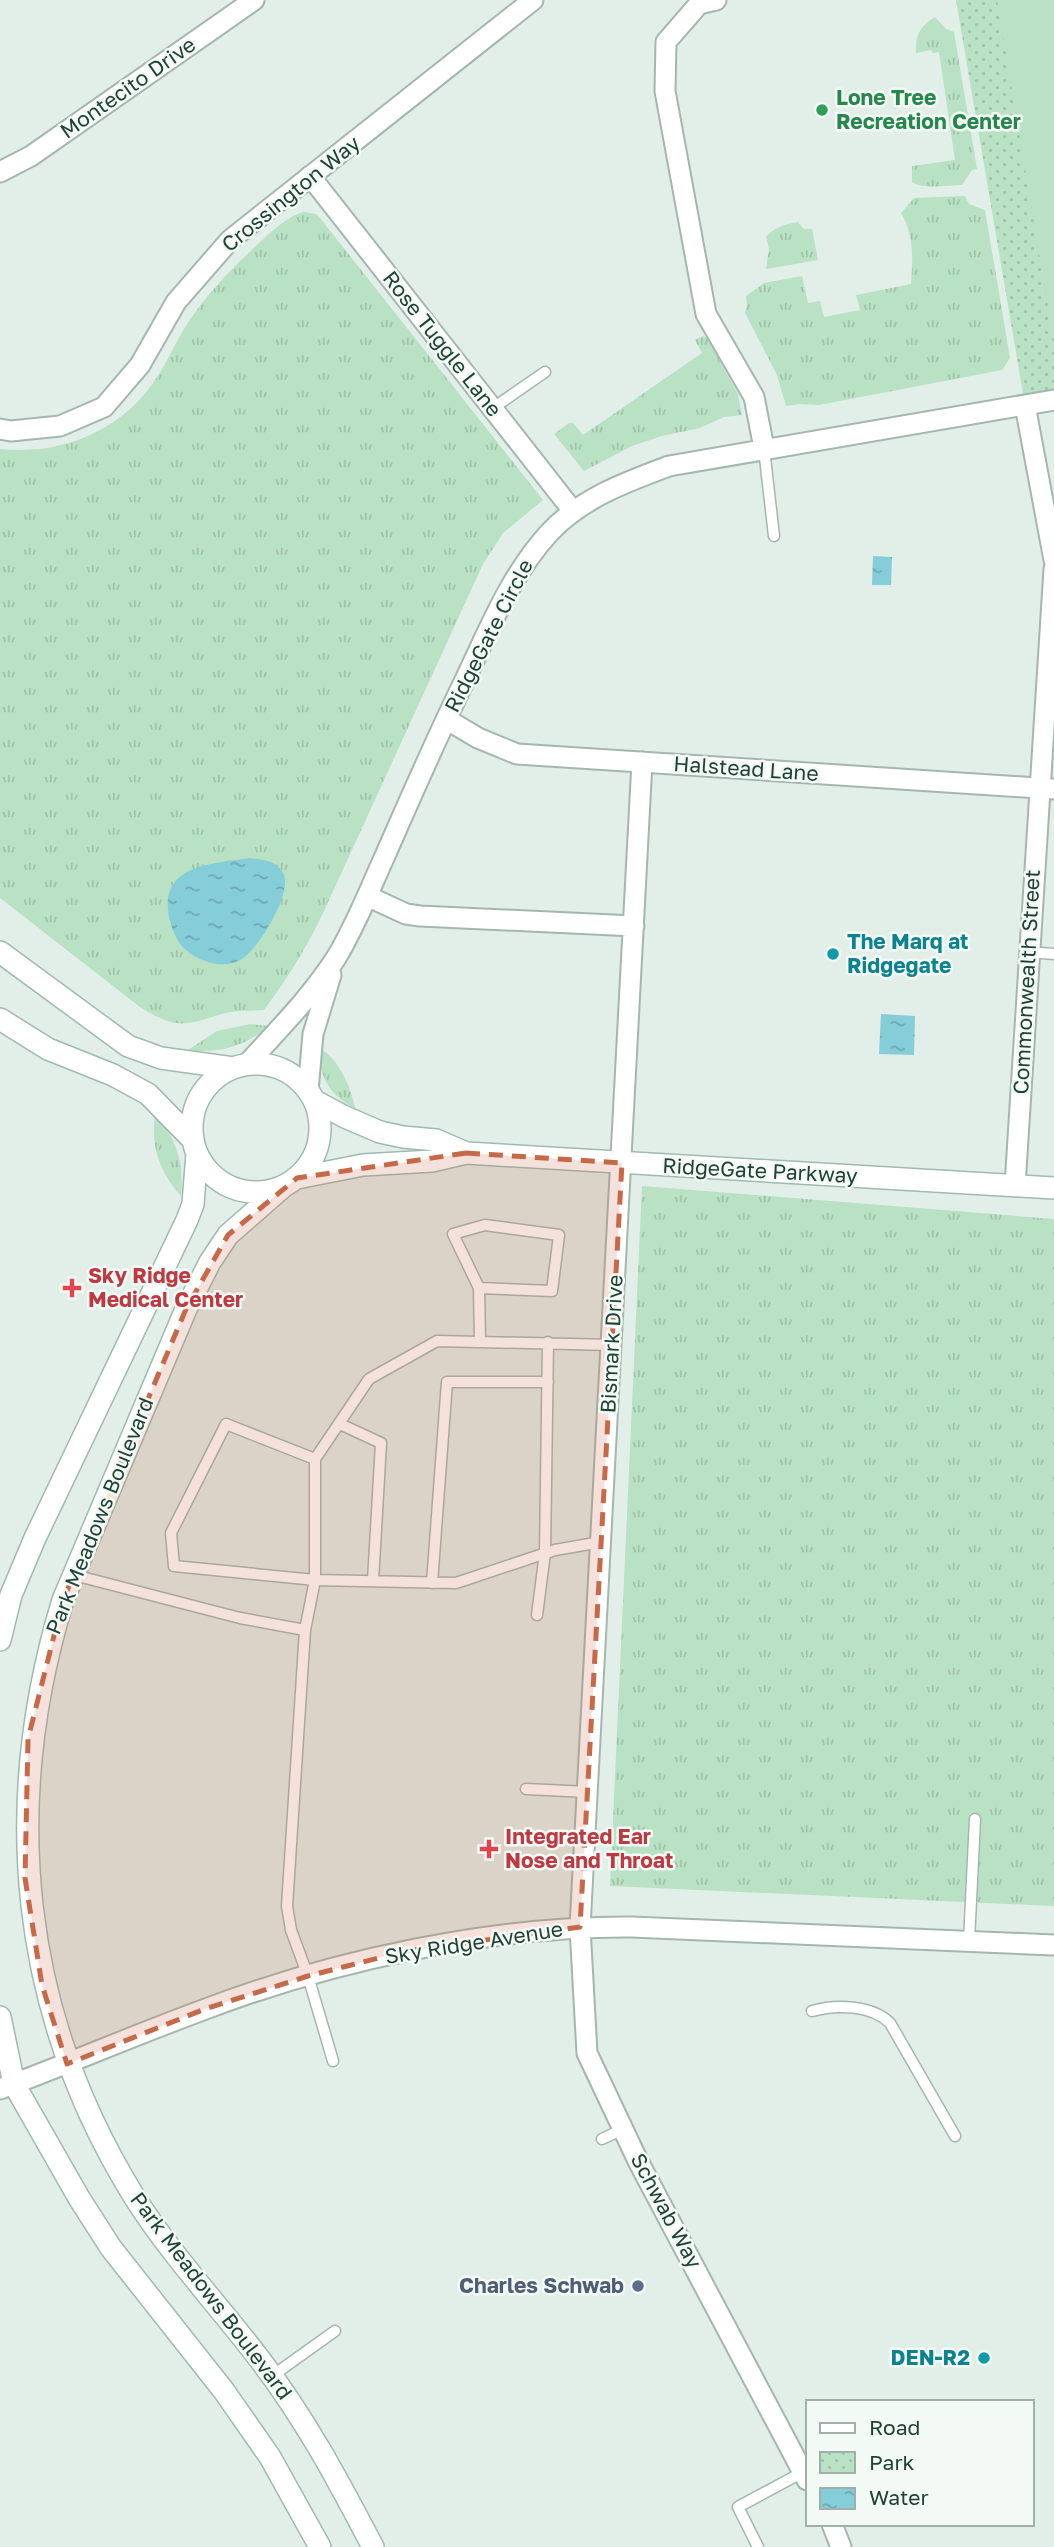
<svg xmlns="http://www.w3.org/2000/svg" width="1054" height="2547" font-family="'Golos Text',sans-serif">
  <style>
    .grass { fill: url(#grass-tufts) }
    .park { fill: url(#park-dots) }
    .pitch { fill: #b9e1c3 }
    .water { fill: url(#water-ripples) }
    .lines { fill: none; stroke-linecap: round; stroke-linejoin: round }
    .lane-casing { stroke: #a4b7af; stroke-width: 13 }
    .street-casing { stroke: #a4b7af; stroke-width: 23 }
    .secondary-casing { stroke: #9fbab0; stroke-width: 24 }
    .lane { stroke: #fff; stroke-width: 10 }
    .street { stroke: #fff; stroke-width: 19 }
    .secondary { stroke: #fff; stroke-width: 21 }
    .marked { fill: #c66949; fill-opacity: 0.2; stroke: #c66949; stroke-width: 5; stroke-dasharray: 14 9; stroke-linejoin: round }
    .leisure-dot { fill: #2e9e5b; stroke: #f3faf6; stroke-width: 2.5 }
    .culture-dot { fill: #0f9aa8; stroke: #f3faf6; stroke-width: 2.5 }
    .health-dot { fill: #e0444e; stroke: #f3faf6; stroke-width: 2.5 }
    .service-dot { fill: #5c6f8a; stroke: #f3faf6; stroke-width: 2.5 }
    .labels { text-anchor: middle; stroke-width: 5; stroke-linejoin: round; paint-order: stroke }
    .street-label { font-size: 21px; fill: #204137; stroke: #f3faf6 }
    .leisure-label { font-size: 21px; font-weight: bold; fill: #27864d; stroke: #f3faf6; text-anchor: start }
    .culture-label { font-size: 21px; font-weight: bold; fill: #0d838f; stroke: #f3faf6; text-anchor: start }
    .health-label { font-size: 21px; font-weight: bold; fill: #be3a42; stroke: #f3faf6; text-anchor: start }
    .service-label { font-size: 21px; font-weight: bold; fill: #4e5e75; stroke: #f3faf6; text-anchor: end }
  </style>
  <defs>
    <pattern id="grass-tufts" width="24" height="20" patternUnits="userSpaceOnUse" patternTransform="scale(1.75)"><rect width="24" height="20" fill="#b9e1c3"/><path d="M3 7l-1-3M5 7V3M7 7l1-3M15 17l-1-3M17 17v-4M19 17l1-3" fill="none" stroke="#9fc2a8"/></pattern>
    <pattern id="park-dots" width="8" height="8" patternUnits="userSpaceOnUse" patternTransform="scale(1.75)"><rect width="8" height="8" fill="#b9e1c3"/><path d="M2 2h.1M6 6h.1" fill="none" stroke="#9fc2a8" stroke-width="1.8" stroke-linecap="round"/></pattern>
    <pattern id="water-ripples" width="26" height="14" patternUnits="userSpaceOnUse" patternTransform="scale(1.75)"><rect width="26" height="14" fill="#85cdd8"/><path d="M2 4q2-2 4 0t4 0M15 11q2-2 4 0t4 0" fill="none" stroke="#6ca8b0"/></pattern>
  </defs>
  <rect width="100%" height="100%" fill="#e2eee8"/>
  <!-- grass -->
  <path class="grass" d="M 935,17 L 946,29 L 954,32 L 977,169 L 972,170 L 962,185 C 948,185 924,190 912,182 L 912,166 L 955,160 L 939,52 L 933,53 L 931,50 L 916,53 C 915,35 920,26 935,17 Z
    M 965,196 L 969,204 L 985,210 L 1010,358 L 1002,370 L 819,405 L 800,404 L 786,406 L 777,375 L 745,313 L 747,306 L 746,296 L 764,283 L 802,276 L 808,303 L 820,301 L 824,317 L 860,310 L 856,295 L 911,284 C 913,260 914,234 901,213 L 914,198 Z
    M 304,212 L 316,214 L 320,218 L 543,500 L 503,533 L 483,564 L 324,911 C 307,947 288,978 264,1010 C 253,1011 241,1010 230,1012 C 187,1023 182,1033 140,1007 L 0,898 L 0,449 C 61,456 124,430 157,377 C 169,359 177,339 189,321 C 208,293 231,269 257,245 C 269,234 287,216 304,212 Z
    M 798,222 L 804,229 L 812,229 L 818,260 L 766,269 L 769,249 L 766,237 C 774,227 786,224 798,222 Z
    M 703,336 L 707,338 L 738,394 L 742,415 L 724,417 L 700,428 L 662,436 L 632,446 L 584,471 L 554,434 L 569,423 L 573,423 L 583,435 L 702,353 L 695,340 Z
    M 250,1024 L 270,1026 C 244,1046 220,1054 188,1050 L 217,1031 Z
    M 318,1047 C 338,1058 351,1086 355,1108 C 328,1095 320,1076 318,1047 Z
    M 155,1116 C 178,1138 184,1166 181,1196 C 161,1174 150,1146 155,1116 Z
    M 642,1186 L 1054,1219 L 1054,1906 L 610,1886 Z"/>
  <!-- park -->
  <path class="park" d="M 956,0 L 1054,0 L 1054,400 L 1025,405 Z"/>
  <!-- pitch -->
  <path class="pitch" d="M 997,0 L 1054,0 L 1054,331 L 1052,331 Z"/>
  <!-- water -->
  <path class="water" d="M 873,556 L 892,557 L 891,585 L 872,585 Z
    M 250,858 C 263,860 276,860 283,873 C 294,891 258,951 240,960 C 225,968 209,964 194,956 C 179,947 173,934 169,917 C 159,864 212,864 250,858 Z
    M 881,1014 L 915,1016 L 914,1055 L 879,1054 Z"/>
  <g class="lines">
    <!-- lane casing -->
    <g class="lane-casing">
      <path id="lane" d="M 493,408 L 545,372
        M 764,449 L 774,536
        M 1029,952 L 1054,954
        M 479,1288 L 552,1291 L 559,1235 L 485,1225 L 453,1234 L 479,1288 L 480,1340
        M 340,1424 L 381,1443 L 373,1581
        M 601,1542 L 555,1550 L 456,1583 L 315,1580 L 174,1566 L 171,1533 L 226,1424 L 315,1459 L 369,1379 L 437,1341 L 612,1345
        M 74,1575 L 240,1618 L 305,1630 L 315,1580 L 315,1459
        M 432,1583 L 447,1382 L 548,1382
        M 537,1615 L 545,1553 L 548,1342
        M 305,1630 L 287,1906 L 291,1930 L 308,1976 L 333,2061
        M 526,1789 L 588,1792
        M 969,1941 L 975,1819
        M 812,2011 C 836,2004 872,2005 890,2023 L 955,2136
        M 602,2139 L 623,2129
        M 272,2376 L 335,2331
        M 758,2547 L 738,2507 L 803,2472"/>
    </g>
    <!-- street casing -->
    <g class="street-casing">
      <path id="street" d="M 716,0 L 699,4 L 666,42 L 665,91 L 706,314 L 754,397 L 764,448
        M 0,172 L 31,156 L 254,0
        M 310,176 L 573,511
        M 1025,405 L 1054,560
        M 0,429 L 11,431 L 60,426 L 104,407 L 140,365 L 176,302 L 230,240 L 533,0
        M 446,719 L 478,738 L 517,754 L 1054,789
        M 642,762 L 580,1927 L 587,2053 L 638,2161 L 807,2480
        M 367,896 L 406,914 L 420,916 L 634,926
        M 247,1064 C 278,1030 311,997 336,958 C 355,927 369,891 384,858 C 410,799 435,741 463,684 C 488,632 510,575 550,532 C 582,498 626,482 669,466 L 1054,400
        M 308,1091 L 313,1034 L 331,975
        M 1015,1186 L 1054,569
        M 0,2089 C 68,2064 135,2035 203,2010 C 334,1960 492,1926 632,1927 L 1054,1945
        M 832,2524 L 841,2547"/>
    </g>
    <!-- secondary casing -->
    <g class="secondary-casing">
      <path id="secondary" d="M 0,952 L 128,1046 L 161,1058 L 233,1068
        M 0,1019 L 48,1049 L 113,1075 L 148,1094 L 192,1139
        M192 1128a64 64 0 1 1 128 0a64 64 0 1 1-128 0Z
        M 315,1101 L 345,1117 L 380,1132 L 403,1137 L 436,1140 L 466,1153
        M 297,1178 L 363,1165 L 432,1161 L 466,1153 L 1054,1188
        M 284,1186 L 228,1235 L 210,1262 L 186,1309 L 63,1600 C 0,1807 20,2013 135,2198 C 172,2256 220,2307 261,2361 C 306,2420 339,2482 373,2547
        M 0,1640 L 11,1595 L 35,1538 L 187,1220 L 193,1204 L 197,1153
        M 0,2017 L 14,2084 L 79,2198 L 111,2248 L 224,2391 L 270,2457 L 320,2547"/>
    </g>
    <!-- lane -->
    <use href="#lane" class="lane"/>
    <!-- street -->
    <use href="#street" class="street"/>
    <!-- secondary -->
    <use href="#secondary" class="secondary"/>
  </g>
  <!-- marked area -->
  <path class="marked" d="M 466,1153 L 622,1163 L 580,1927 L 406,1951 L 308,1976 L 205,2009 L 67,2064 L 42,1985 L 25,1878 L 28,1739 L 63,1600 L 186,1309 L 228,1235 L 297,1178 Z"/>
  <!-- markers -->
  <circle class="leisure-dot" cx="822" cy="110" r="7"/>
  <g class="culture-dot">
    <circle cx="833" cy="954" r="7"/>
    <circle cx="984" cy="2358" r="7"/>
  </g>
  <g class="health-dot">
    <path d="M68.5 1277.5h7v7h7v7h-7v7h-7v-7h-7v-7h7z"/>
    <path d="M485.5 1838.5h7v7h7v7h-7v7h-7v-7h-7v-7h7z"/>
  </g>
  <circle class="service-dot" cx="638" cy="2286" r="7"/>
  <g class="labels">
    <!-- street labels -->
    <g class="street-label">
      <text transform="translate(128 88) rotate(-35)" y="7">Montecito Drive</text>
      <text transform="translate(291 194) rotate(-39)" y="7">Crossington Way</text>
      <text transform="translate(442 344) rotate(52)" y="7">Rose Tuggle Lane</text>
      <text transform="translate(489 636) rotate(-63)" y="7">RidgeGate Circle</text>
      <text transform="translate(746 769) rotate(4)" y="7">Halstead Lane</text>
      <text transform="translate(1027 982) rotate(-87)" y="7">Commonwealth Street</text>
      <text transform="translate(760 1171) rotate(3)" y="7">RidgeGate Parkway</text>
      <text transform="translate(612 1344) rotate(-87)" y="7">Bismark Drive</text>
      <text transform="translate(100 1516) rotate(-68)" y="7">Park Meadows Boulevard</text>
      <text transform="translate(474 1943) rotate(-9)" y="7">Sky Ridge Avenue</text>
      <text transform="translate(666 2211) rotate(62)" y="7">Schwab Way</text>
      <text transform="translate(211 2296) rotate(53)" y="7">Park Meadows Boulevard</text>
    </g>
    <!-- leisure labels -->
    <g class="leisure-label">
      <text x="836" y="105">Lone Tree<tspan x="836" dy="24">Recreation Center</tspan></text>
    </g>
    <!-- culture labels -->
    <g class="culture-label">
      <text x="847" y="949">The Marq at<tspan x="847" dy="24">Ridgegate</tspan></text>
      <text x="970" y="2365" text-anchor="end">DEN-R2</text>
    </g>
    <!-- health labels -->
    <g class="health-label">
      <text x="88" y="1283">Sky Ridge<tspan x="88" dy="24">Medical Center</tspan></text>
      <text x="505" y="1844">Integrated Ear<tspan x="505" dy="24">Nose and Throat</tspan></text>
    </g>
    <!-- service labels -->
    <g class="service-label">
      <text x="624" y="2293">Charles Schwab</text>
    </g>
  </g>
  <!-- legend -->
  <rect x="806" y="2400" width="228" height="126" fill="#f3faf6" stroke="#9fb0aa" stroke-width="2"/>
  <rect x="820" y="2423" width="35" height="10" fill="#ffffff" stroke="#9fb0aa" stroke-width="2"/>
  <text x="869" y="2435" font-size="21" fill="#204137">Road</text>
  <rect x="820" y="2452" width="35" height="21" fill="url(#park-dots)" stroke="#9fb0aa" stroke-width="2"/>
  <text x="869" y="2470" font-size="21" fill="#204137">Park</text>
  <rect x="820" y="2488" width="35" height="21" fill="url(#water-ripples)" stroke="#9fb0aa" stroke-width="2"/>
  <text x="869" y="2505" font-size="21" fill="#204137">Water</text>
</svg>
